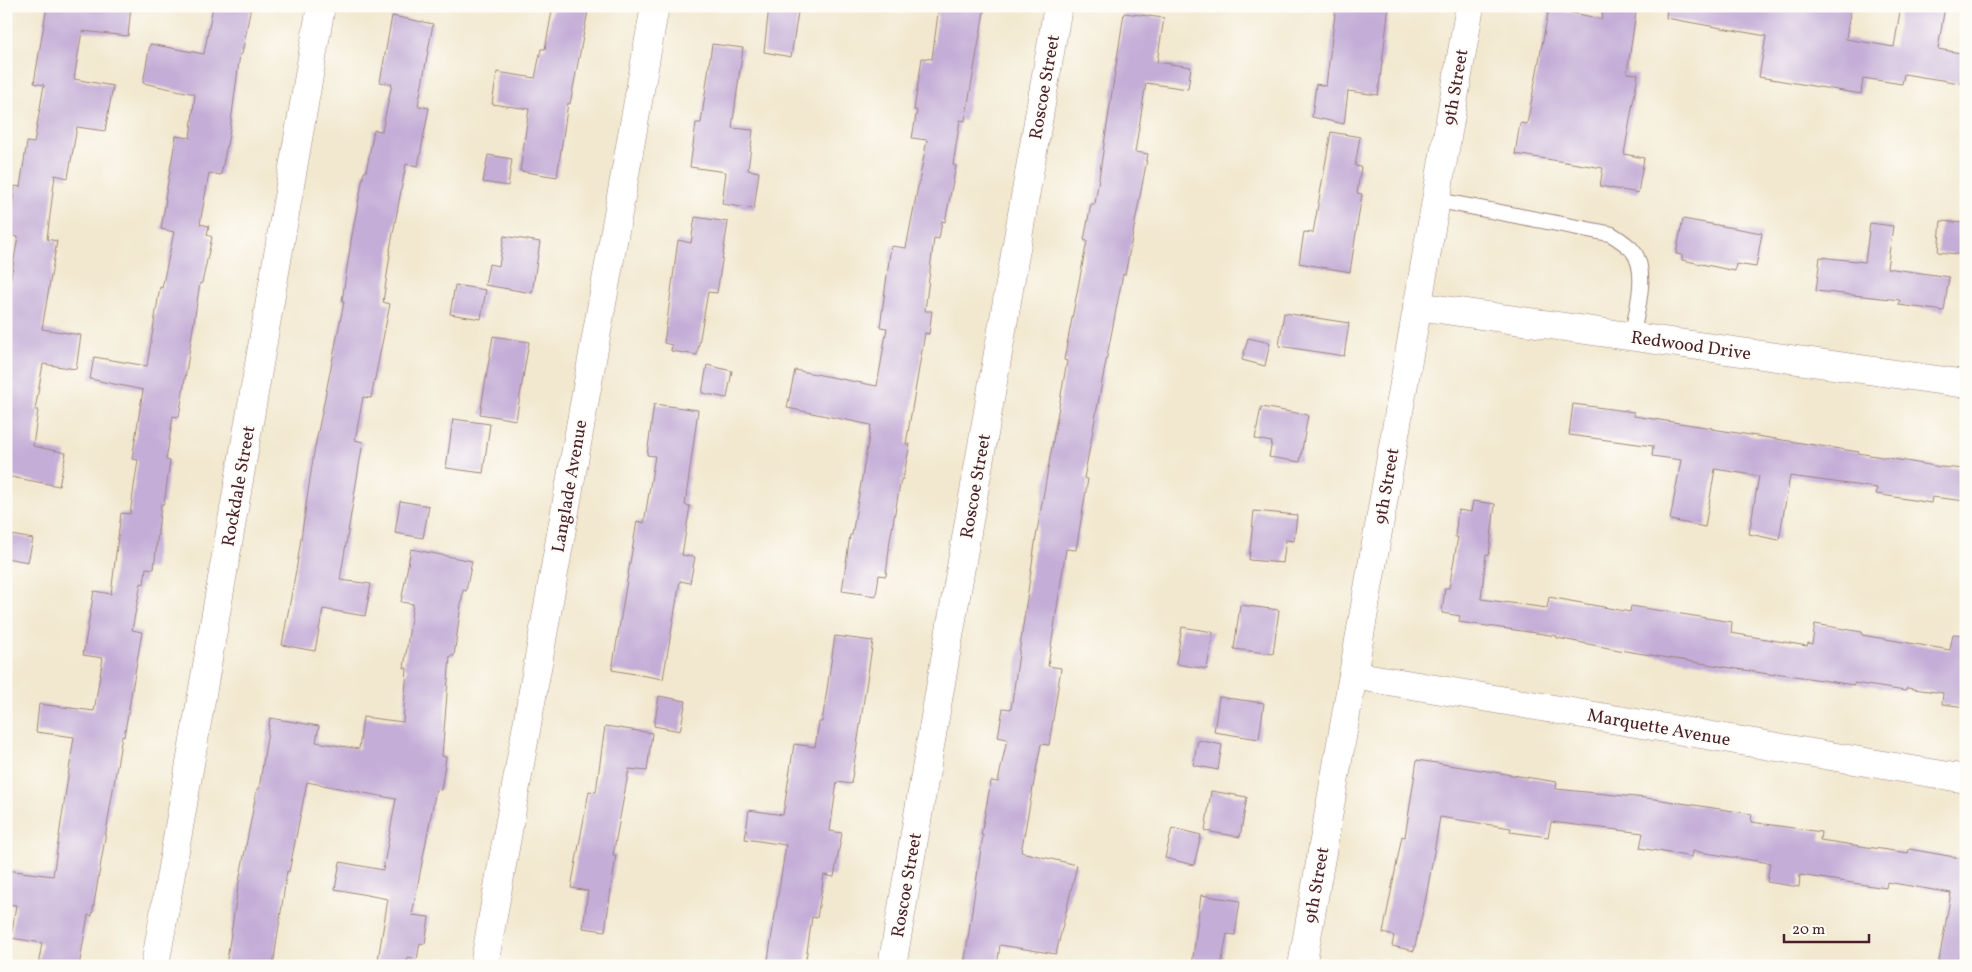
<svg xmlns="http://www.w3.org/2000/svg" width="1972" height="972" font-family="Vollkorn,serif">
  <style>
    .building { fill: #c4add7 }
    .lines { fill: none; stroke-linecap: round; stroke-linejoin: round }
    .service-casing { stroke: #9e847d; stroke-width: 17 }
    .minor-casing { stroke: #9e847d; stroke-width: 29 }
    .tertiary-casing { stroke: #9e847d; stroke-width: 29 }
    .service { stroke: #fff; stroke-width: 15 }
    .minor { stroke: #fff; stroke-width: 28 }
    .tertiary { stroke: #fff; stroke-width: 28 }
    .labels { text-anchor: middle; stroke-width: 4; stroke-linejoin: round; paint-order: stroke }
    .street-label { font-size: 18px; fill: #4a1f2b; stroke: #fdfcf7 }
  </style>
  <rect width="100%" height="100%" fill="#fdfcf7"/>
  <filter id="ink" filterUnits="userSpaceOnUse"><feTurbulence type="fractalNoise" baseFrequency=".02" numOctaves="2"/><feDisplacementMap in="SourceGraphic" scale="10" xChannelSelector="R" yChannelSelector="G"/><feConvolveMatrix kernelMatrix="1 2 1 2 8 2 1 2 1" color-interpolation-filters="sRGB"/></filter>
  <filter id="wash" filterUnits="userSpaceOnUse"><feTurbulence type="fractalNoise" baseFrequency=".0096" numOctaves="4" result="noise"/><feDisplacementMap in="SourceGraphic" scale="20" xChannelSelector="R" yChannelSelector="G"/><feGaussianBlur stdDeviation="1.12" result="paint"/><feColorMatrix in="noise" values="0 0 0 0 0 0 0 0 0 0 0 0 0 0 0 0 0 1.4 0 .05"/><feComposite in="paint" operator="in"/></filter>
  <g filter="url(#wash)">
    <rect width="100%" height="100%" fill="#f2e8cf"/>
    <g id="blocks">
      <!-- building -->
      <path class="building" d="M 47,6 L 131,6 L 128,36 L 82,31 L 74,79 L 113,86 L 105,131 L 77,127 L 68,178 L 55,175 L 47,239 L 57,241 L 42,329 L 81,335 L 76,369 L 43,364 L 35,410 L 38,410 L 33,446 L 66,453 L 59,486 L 6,476 L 6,304 L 18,237 L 8,235 L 15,186 L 20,187 L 27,142 L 34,143 L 44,85 L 34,83 Z
        M 213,6 L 251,6 L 242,54 L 240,54 L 230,129 L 221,175 L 209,173 L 200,224 L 209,226 L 207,235 L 212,237 L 202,283 L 200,283 L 179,417 L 173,416 L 166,460 L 170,461 L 164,504 L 161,504 L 154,569 L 146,568 L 144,584 L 141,583 L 132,630 L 142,632 L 124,737 L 122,736 L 92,916 L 88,915 L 79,966 L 38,966 L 42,943 L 11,938 L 16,905 L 6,904 L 6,870 L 53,876 L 74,737 L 36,732 L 39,704 L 94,711 L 103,658 L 83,655 L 94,591 L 111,594 L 121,513 L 130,514 L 138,460 L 132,459 L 143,390 L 90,379 L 94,357 L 147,366 L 160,287 L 162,288 L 174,232 L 161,229 L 166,199 L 165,199 L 176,136 L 190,138 L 195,94 L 143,83 L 150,44 L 204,54 Z
        M 553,6 L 589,6 L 570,104 L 568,103 L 557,177 L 520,171 L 529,109 L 492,104 L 497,72 L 535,78 L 541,49 L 545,49 Z
        M 769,6 L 799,6 L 791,57 L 764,52 Z
        M 939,6 L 985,6 L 965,121 L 960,120 L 953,165 L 956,166 L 945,222 L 942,221 L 939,239 L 934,238 L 925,311 L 932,311 L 929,334 L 925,333 L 906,444 L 910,444 L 903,479 L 901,479 L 890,540 L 886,576 L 879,575 L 876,596 L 842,591 L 850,535 L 852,535 L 871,425 L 787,408 L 795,370 L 877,386 L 887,328 L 880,327 L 891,246 L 906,248 L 927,140 L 912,138 L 917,110 L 914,110 L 922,58 L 932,59 Z
        M 1336,6 L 1389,6 L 1378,95 L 1348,91 L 1344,124 L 1312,117 L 1316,84 L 1326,86 Z
        M 1604,6 L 1637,6 L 1627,73 L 1638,74 L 1624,154 L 1644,158 L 1638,193 L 1600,186 L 1603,168 L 1515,154 L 1520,123 L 1527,124 L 1549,8 L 1602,19 Z
        M 1667,6 L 1851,6 L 1846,39 L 1894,47 L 1901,6 L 1945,6 L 1938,49 L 1966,54 L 1966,84 L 1904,74 L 1902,84 L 1863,78 L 1861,94 L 1759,77 L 1766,36 L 1666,18 Z
        M 1124,13 L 1164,18 L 1157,62 L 1191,67 L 1188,89 L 1146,83 L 1135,152 L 1148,154 L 1125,275 L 1123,274 L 1102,382 L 1084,478 L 1088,479 L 1076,550 L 1066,549 L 1048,666 L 1061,668 L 1049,745 L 1041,744 L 1021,852 L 1077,865 L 1056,954 L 1000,945 L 997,966 L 964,966 L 983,835 L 981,835 L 991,781 L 998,782 L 1007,739 L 998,737 L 1003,708 L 1011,709 L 1035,543 L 1067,361 L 1064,360 L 1087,241 L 1084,240 L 1091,204 L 1095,204 Z
        M 392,16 L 433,24 L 418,106 L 429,108 L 418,166 L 406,164 L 389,255 L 390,255 L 383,302 L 390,304 L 371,398 L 363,397 L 355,440 L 363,442 L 340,580 L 371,584 L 365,616 L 323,609 L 315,651 L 282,645 L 297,565 L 314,452 L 344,302 L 342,301 L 352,235 L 364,172 L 366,172 L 374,130 L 382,131 L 392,84 L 380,82 Z
        M 712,44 L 743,48 L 732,128 L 753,130 L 748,170 L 759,172 L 754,209 L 722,204 L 726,172 L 690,167 L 696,123 L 701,123 Z
        M 1331,132 L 1360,137 L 1355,166 L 1361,167 L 1357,193 L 1362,194 L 1350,272 L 1299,263 L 1304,232 L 1313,233 Z
        M 488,155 L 512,159 L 508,186 L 483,182 Z
        M 695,217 L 728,222 L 717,293 L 708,292 L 697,355 L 671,351 L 672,345 L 664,343 L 678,240 L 691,243 Z
        M 1683,219 L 1762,233 L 1756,267 L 1736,264 L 1735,271 L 1682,260 L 1682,255 L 1676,254 Z
        M 1941,221 L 1966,223 L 1966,255 L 1938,252 Z
        M 1870,223 L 1893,226 L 1887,268 L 1949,277 L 1944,311 L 1899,305 L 1900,300 L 1816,291 L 1820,257 L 1865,262 Z
        M 504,236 L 540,242 L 532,293 L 485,285 L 489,264 L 499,266 Z
        M 455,285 L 486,290 L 481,319 L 450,314 Z
        M 1284,313 L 1349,323 L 1344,356 L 1279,346 Z
        M 493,336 L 529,342 L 516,420 L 480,414 Z
        M 1248,338 L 1270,343 L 1265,366 L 1242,360 Z
        M 707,365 L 732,371 L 727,398 L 702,393 Z
        M 654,404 L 698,410 L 685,505 L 690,506 L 682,555 L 695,557 L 690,583 L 680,581 L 663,679 L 612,670 L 637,521 L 644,523 L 655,456 L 647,455 Z
        M 1573,404 L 1634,412 L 1634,416 L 1712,428 L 1712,429 L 1859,452 L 1858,453 L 1941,467 L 1966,469 L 1966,501 L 1932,497 L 1931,503 L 1876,494 L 1877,488 L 1790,476 L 1779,540 L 1749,534 L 1759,476 L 1715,469 L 1705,527 L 1670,520 L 1681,460 L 1652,456 L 1653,446 L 1569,435 Z
        M 1261,407 L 1308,415 L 1300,462 L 1269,457 L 1272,442 L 1255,439 Z
        M 453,419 L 490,424 L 483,473 L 446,468 Z
        M 400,501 L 429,506 L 423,538 L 395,533 Z
        M 1473,501 L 1495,504 L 1489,555 L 1486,554 L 1481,599 L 1547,608 L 1549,597 L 1630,612 L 1631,606 L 1732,622 L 1731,633 L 1807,646 L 1808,643 L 1812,644 L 1815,624 L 1862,632 L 1862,635 L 1950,650 L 1953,634 L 1966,635 L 1966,707 L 1942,704 L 1943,693 L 1907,688 L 1905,691 L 1854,683 L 1854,685 L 1775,673 L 1775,675 L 1619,650 L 1557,638 L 1557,636 L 1459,622 L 1460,616 L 1442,613 L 1445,588 L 1449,588 L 1458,537 L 1455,537 L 1458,510 L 1471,512 Z
        M 1254,511 L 1297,515 L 1294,541 L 1286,540 L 1283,563 L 1249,560 Z
        M 6,534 L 33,539 L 28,562 L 6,558 Z
        M 411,549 L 472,561 L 466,591 L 463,590 L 454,656 L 450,656 L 442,756 L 446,757 L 441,790 L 436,789 L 412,915 L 429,917 L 425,944 L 420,943 L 417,959 L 408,957 L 406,966 L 377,966 L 388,899 L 335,889 L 340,862 L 383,870 L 396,799 L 307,782 L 289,872 L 287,871 L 273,966 L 226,966 L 238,887 L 257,789 L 259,789 L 270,718 L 319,726 L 316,742 L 359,749 L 363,717 L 403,722 L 407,668 L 404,668 L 413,604 L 401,602 Z
        M 1240,605 L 1279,610 L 1273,654 L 1234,649 Z
        M 1182,627 L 1213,632 L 1207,669 L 1176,664 Z
        M 835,636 L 873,641 L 851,784 L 837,782 L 830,831 L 842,833 L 834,877 L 824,875 L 817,918 L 812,917 L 805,966 L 767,966 L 786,845 L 745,839 L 749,810 L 783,815 L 794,744 L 815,747 L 819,722 L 822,722 Z
        M 659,696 L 686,701 L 680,731 L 654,726 Z
        M 1219,697 L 1264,703 L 1259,739 L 1214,732 Z
        M 605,726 L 652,733 L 647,771 L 629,769 L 613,855 L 616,855 L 605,931 L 583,928 L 588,891 L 571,888 L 589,791 L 596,792 Z
        M 1198,740 L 1222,745 L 1218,770 L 1193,765 Z
        M 1417,760 L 1557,782 L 1556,789 L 1655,799 L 1752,814 L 1751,822 L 1821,832 L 1820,840 L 1908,853 L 1909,849 L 1966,859 L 1966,966 L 1938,966 L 1951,893 L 1887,882 L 1886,888 L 1800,875 L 1799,887 L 1767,882 L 1770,863 L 1693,851 L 1692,857 L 1640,848 L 1643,833 L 1551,822 L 1548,837 L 1510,832 L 1511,828 L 1440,817 L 1427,892 L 1414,951 L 1392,946 L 1394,936 L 1383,933 L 1402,836 L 1405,837 Z
        M 1211,791 L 1247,797 L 1240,837 L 1205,831 Z
        M 1172,828 L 1201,835 L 1194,865 L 1165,858 Z
        M 1201,895 L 1240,901 L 1235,935 L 1227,934 L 1221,966 L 1192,966 Z"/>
    </g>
  </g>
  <g filter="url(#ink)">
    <use href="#blocks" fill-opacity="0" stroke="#9e847d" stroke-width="1"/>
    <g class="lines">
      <!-- service casing -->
      <g class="service-casing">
        <path id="service" d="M 1436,200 L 1611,234 C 1619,239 1627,244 1633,251 C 1649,272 1636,313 1632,336"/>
      </g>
      <!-- minor casing -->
      <g class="minor-casing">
        <path id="minor" d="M 1417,306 L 1966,384
          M 1353,675 L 1966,779
          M 155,966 L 321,6
          M 484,966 L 655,6
          M 892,966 L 1058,6"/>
      </g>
      <!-- tertiary casing -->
      <g class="tertiary-casing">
        <path id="tertiary" d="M 1302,966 L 1470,6"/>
      </g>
      <!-- service -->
      <use href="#service" class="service"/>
      <!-- minor -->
      <use href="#minor" class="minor"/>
      <!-- tertiary -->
      <use href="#tertiary" class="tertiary"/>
    </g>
  </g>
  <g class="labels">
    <!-- street labels -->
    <g class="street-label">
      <text transform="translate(1044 87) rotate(-80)" y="6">Roscoe Street</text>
      <text transform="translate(1455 87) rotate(-80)" y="6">9th Street</text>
      <text transform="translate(1691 345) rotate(8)" y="6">Redwood Drive</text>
      <text transform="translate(238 486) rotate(-80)" y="6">Rockdale Street</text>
      <text transform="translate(569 486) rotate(-80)" y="6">Langlade Avenue</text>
      <text transform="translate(975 486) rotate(-80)" y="6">Roscoe Street</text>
      <text transform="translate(1386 486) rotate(-80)" y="6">9th Street</text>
      <text transform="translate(1659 727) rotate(10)" y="6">Marquette Avenue</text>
      <text transform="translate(906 885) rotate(-80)" y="6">Roscoe Street</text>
      <text transform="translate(1316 885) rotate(-80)" y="6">9th Street</text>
    </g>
  </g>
  <!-- margin -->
  <rect width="1972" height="972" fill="none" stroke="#fdfcf7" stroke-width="25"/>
  <!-- scale -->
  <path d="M1784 934v8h85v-8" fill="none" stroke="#4a1f2b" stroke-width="2.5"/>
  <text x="1792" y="934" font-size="15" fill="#4a1f2b" stroke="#fdfcf7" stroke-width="4" paint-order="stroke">20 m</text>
</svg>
